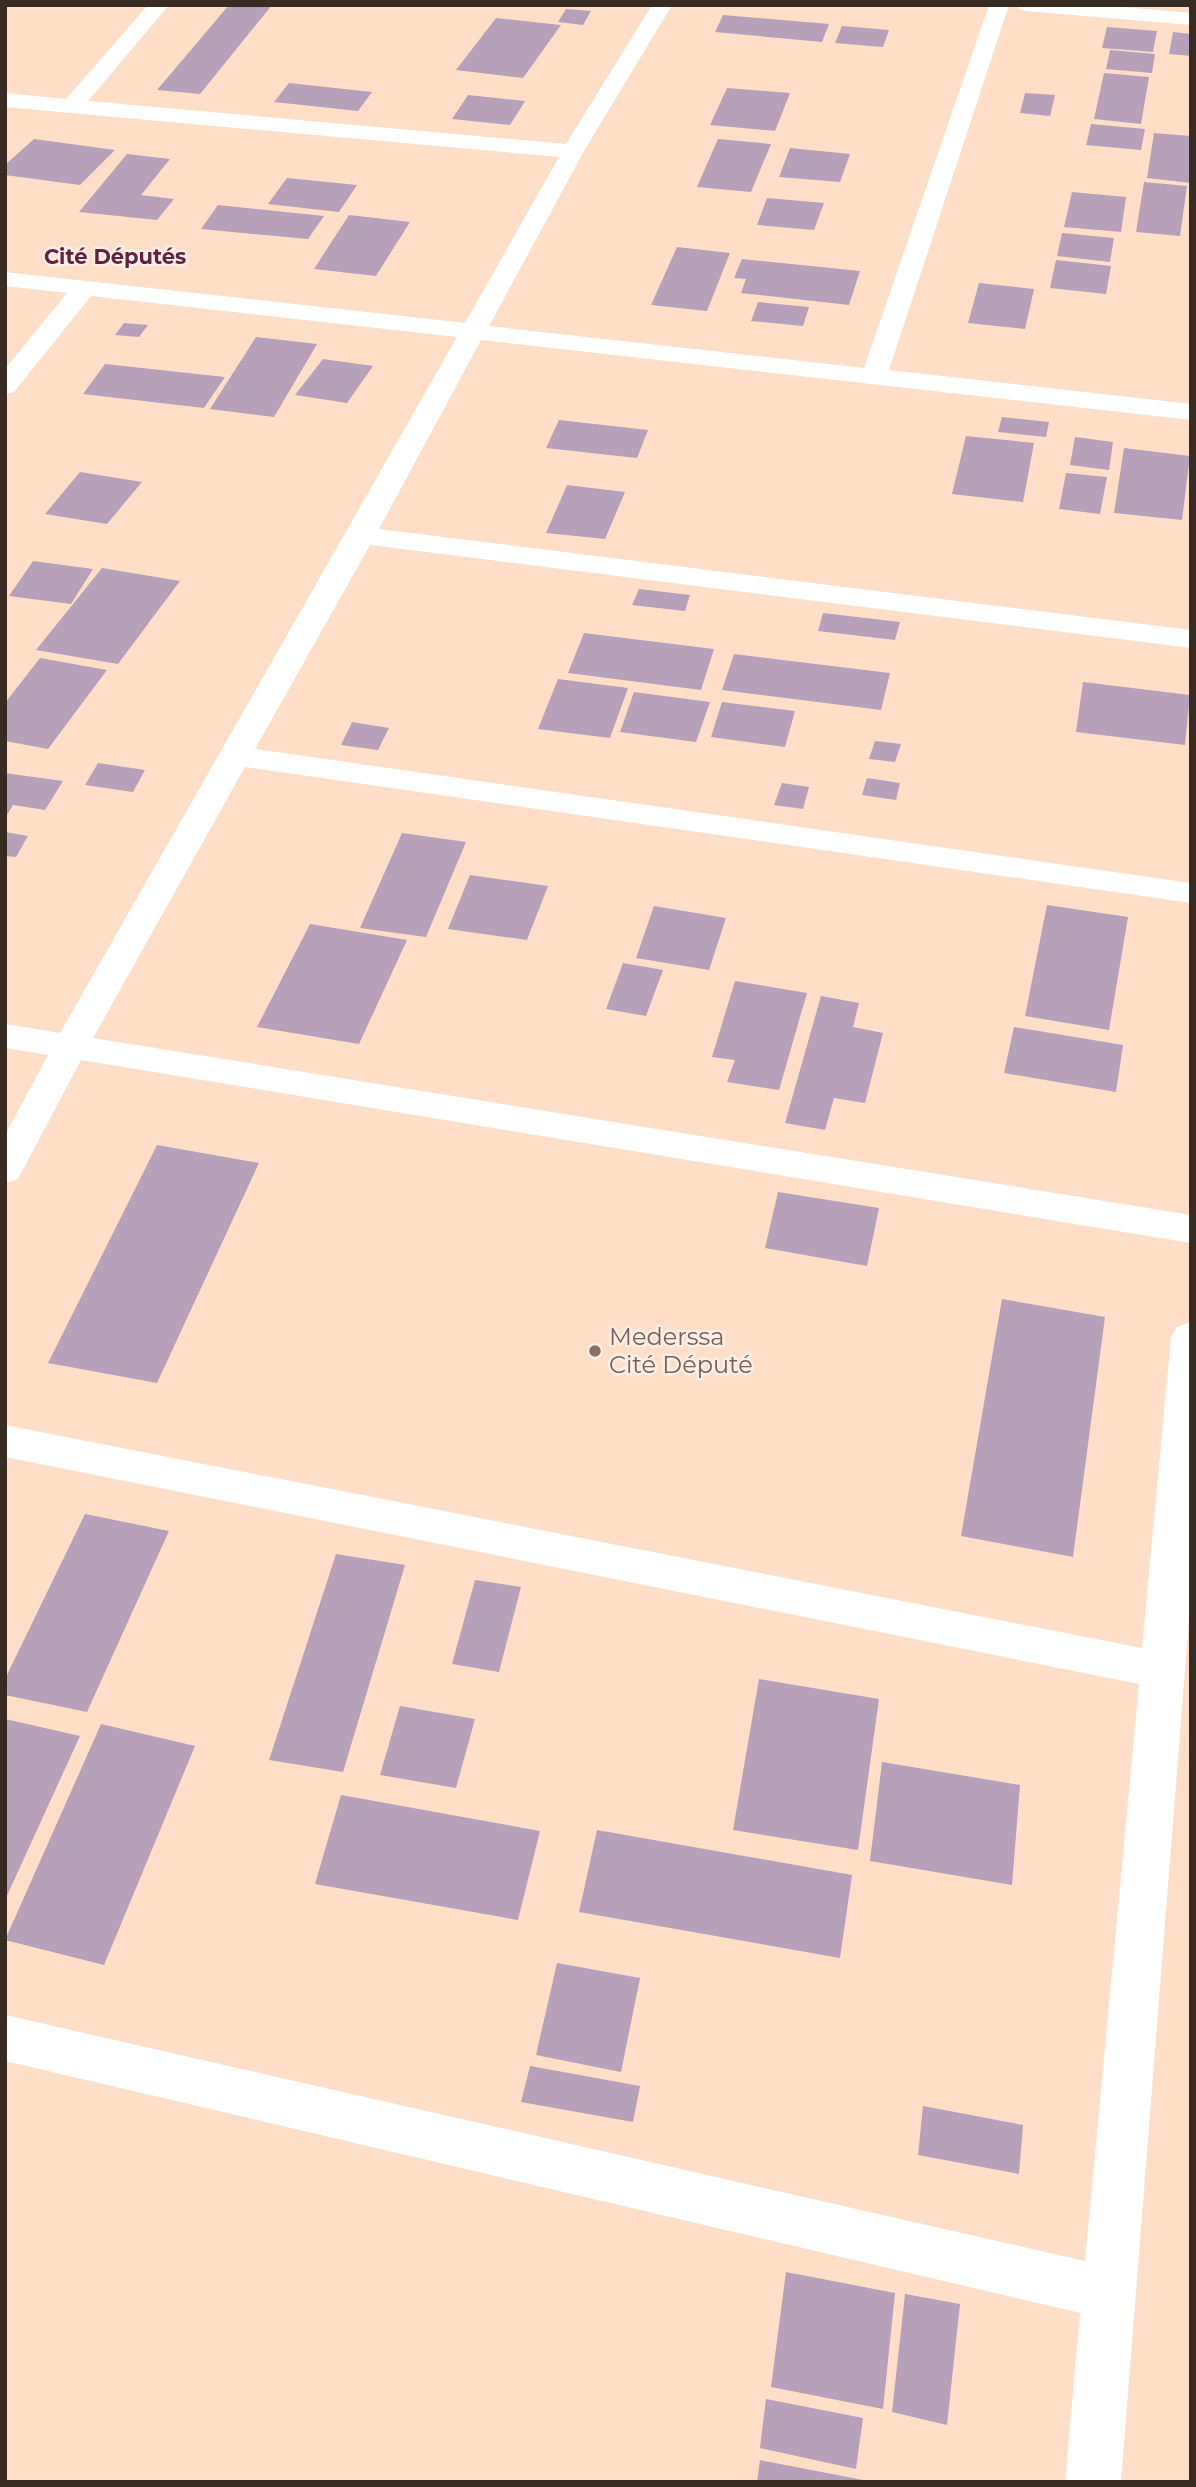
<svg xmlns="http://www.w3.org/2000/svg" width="1196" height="2487" font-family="Montserrat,sans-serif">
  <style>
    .building { fill: #b7a0b9 }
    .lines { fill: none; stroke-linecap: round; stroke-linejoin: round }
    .street { fill: #fff; fill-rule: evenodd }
    .education-dot { fill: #8d6e63; stroke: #fdefe6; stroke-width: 2.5 }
    .labels { text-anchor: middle; stroke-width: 5; stroke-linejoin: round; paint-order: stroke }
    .far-neighbourhood-label { font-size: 21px; font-weight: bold; fill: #602143; stroke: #fdefe6 }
    .education-label { font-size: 24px; fill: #785e54; stroke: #fdefe6; text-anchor: start }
  </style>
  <rect width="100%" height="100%" fill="#fedec7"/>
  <!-- building -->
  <path class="building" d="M 229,5 L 272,5 L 200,94 L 157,90 Z
    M 566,9 L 591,11 L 583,25 L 558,22 Z
    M 723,15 L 829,24 L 822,42 L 715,32 Z
    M 496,18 L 561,25 L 523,78 L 456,70 Z
    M 842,26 L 889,30 L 883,47 L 835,43 Z
    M 1107,27 L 1157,31 L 1153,52 L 1102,48 Z
    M 1173,32 L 1191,34 L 1191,56 L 1169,54 Z
    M 1110,50 L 1155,54 L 1152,73 L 1106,69 Z
    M 1104,73 L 1149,77 L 1141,124 L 1094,119 Z
    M 289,83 L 372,92 L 358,111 L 274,102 Z
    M 727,88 L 790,93 L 775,131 L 710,125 Z
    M 1025,93 L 1055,95 L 1050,116 L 1020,113 Z
    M 468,95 L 525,101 L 510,125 L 452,119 Z
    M 1091,124 L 1145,129 L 1141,150 L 1086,145 Z
    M 1154,133 L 1191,136 L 1191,183 L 1147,178 Z
    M 34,139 L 115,150 L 80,185 L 5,175 L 5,165 Z
    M 718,139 L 771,144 L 751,192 L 697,187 Z
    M 790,148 L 850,154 L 840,182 L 779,177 Z
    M 127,154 L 170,159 L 141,195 L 174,199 L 157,220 L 79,212 Z
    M 287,178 L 357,185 L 339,212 L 268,204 Z
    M 1144,182 L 1187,186 L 1180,236 L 1136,232 Z
    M 1072,192 L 1126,197 L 1121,232 L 1064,227 Z
    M 767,198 L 824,203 L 814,230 L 757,225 Z
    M 218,205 L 324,216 L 308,239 L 201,229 Z
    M 349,215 L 410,222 L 376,276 L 314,269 Z
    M 1062,233 L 1114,238 L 1110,262 L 1057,256 Z
    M 677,247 L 730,253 L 707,311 L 651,305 Z
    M 742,259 L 860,271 L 849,305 L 741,293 L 746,279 L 734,278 Z
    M 1056,260 L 1111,266 L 1106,294 L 1050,288 Z
    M 979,283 L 1034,289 L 1025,329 L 968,323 Z
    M 758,302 L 809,307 L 803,326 L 751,321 Z
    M 124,323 L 148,325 L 139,337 L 115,335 Z
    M 256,337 L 317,344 L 274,417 L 210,409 Z
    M 323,359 L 373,366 L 347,403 L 295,395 Z
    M 105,364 L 225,377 L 204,408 L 83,394 Z
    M 1002,417 L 1049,422 L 1046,437 L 998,432 Z
    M 559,420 L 648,430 L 637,458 L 546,448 Z
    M 966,436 L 1034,443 L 1023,502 L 952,494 Z
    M 1075,437 L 1113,442 L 1109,470 L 1070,465 Z
    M 1124,448 L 1190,456 L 1182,520 L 1114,513 Z
    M 80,472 L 142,482 L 107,524 L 45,514 Z
    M 1066,473 L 1107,477 L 1100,514 L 1059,509 Z
    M 567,485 L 625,492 L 605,539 L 546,533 Z
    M 33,561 L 93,569 L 71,604 L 9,596 Z
    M 102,568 L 180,581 L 118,664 L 36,650 Z
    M 639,589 L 690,595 L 685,611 L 632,605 Z
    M 823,613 L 900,622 L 895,640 L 818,631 Z
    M 584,633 L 714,649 L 701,690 L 568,673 Z
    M 734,654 L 890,673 L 881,710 L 722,690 Z
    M 40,658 L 107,670 L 48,749 L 5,741 L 5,703 Z
    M 558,679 L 628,688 L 610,738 L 538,729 Z
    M 1083,682 L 1190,695 L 1185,745 L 1076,732 Z
    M 634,692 L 710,702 L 696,742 L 620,732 Z
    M 722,702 L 795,711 L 785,747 L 711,737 Z
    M 352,722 L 389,728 L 378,750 L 341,745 Z
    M 875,741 L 901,744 L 895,762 L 869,759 Z
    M 98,763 L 145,770 L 133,792 L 85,785 Z
    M 5,773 L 63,781 L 45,810 L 13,805 L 5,818 Z
    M 867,778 L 900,783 L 896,800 L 862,795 Z
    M 782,783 L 809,787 L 803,809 L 774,805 Z
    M 5,832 L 28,836 L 16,857 L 5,856 Z
    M 402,833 L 466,842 L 426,937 L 360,928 Z
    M 470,875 L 548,886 L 527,940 L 448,929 Z
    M 1047,905 L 1128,917 L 1109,1030 L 1025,1016 Z
    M 654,906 L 726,918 L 709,970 L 636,958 Z
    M 310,924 L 407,940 L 359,1044 L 257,1027 Z
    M 623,963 L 663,970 L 646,1016 L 606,1009 Z
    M 735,981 L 807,993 L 779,1090 L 727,1082 L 735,1060 L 712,1057 Z
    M 821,996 L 859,1003 L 853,1027 L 883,1033 L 865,1103 L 834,1098 L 825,1130 L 785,1123 Z
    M 1014,1027 L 1123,1045 L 1116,1092 L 1004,1073 Z
    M 157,1145 L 259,1163 L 157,1383 L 48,1363 Z
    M 778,1192 L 879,1208 L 867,1266 L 765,1248 Z
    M 1002,1299 L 1105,1317 L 1073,1557 L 961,1536 Z
    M 85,1514 L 169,1531 L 87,1712 L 5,1695 L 5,1679 Z
    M 336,1554 L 405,1565 L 343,1772 L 269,1760 Z
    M 475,1580 L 521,1587 L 499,1672 L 452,1664 Z
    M 759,1679 L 879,1699 L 858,1850 L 733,1830 Z
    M 400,1706 L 475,1719 L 456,1788 L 380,1775 Z
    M 5,1719 L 80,1736 L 5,1900 Z
    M 101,1724 L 195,1746 L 104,1965 L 5,1940 Z
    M 882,1762 L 1020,1785 L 1012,1885 L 870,1861 Z
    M 341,1795 L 540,1831 L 518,1920 L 315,1884 Z
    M 597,1830 L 852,1875 L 840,1958 L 579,1912 Z
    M 557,1963 L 640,1978 L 621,2072 L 536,2055 Z
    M 530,2066 L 640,2086 L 633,2122 L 521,2102 Z
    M 923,2106 L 1023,2125 L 1019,2174 L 918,2155 Z
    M 786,2272 L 895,2293 L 883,2409 L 771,2387 Z
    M 905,2294 L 960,2304 L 947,2425 L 892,2412 Z
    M 766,2399 L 863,2418 L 856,2469 L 760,2448 Z
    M 760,2460 L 863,2480 L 863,2482 L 757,2482 Z"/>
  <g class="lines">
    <!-- street -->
    <path class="street" d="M 148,5 L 169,5 L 88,101 L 566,144 L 652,5 L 672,5 L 584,151 L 489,326 L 864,368 L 989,5 L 1009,5 L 889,370 L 1191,404 L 1191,420 L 481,340 L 379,529 L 1191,630 L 1191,648 L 370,545 L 255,749 L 1191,883 L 1191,903 L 245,767 L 93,1038 L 1191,1215 L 1191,1243 L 81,1060 L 18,1179 L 5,1183 L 5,1135 L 48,1055 L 5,1048 L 5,1024 L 60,1033 L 457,337 L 91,296 L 14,392 L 5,394 L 5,369 L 67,293 L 5,286 L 5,272 L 465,323 L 559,157 L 5,107 L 5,93 L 66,99 Z
      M 1016,5 L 1102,5 L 1191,13 L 1191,25 L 1026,11 L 1019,9 Z
      M 1191,1322 L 1191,1594 L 1121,2482 L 1065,2482 L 1080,2313 L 5,2061 L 5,2015 L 1085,2261 L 1139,1684 L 5,1457 L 5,1425 L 1142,1648 L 1171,1337 L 1177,1327 Z"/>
  </g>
  <!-- markers -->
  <circle class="education-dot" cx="595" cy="1351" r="7"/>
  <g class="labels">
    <!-- far-neighbourhood labels -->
    <g class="far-neighbourhood-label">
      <text x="115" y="264">Cité Députés</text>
    </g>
    <!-- education labels -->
    <g class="education-label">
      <text x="609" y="1345">Mederssa<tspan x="609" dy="28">Cité Député</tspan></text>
    </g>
  </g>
  <!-- border -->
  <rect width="1196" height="2487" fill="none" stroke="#372b22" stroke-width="14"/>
</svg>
